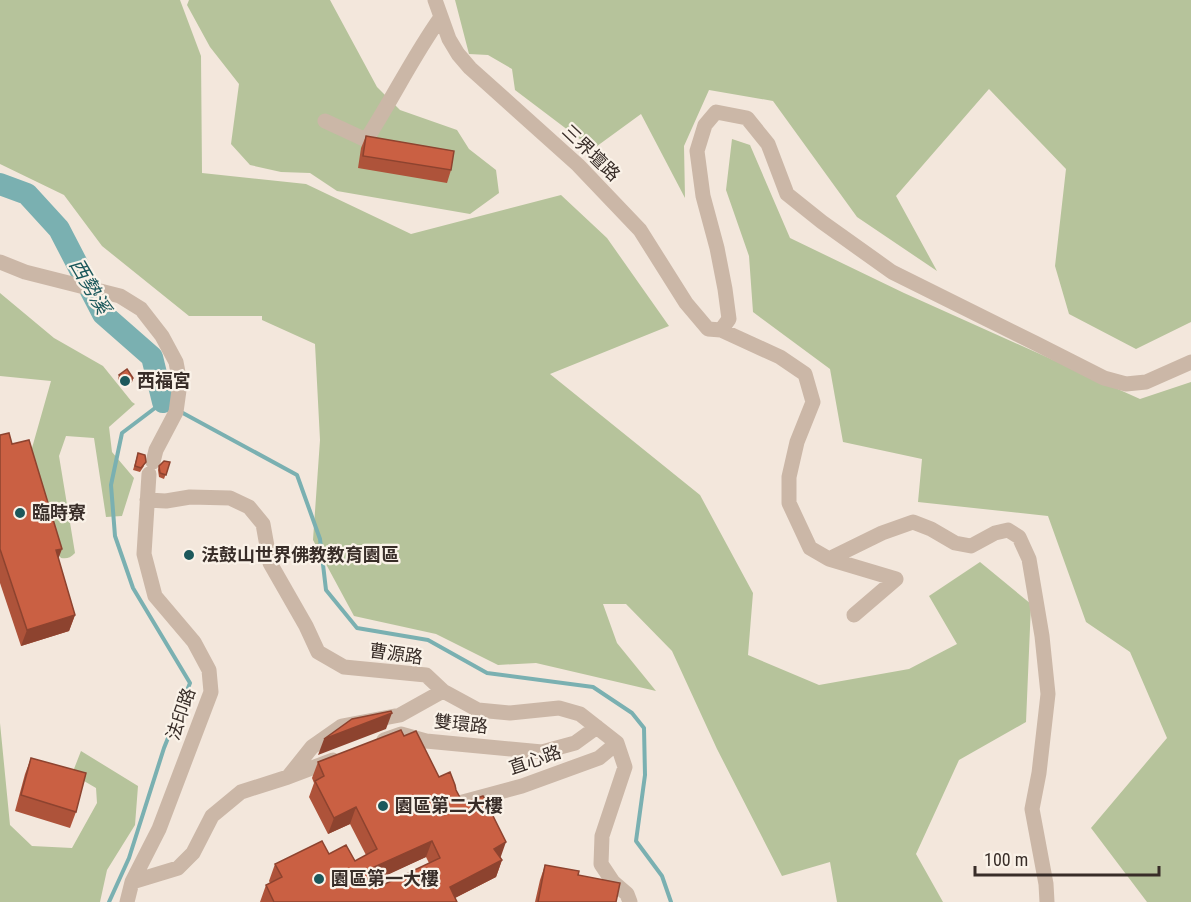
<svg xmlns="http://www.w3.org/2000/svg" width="1191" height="902" font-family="'Roboto Condensed','Noto Sans TC',sans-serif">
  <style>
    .green { fill: #b6c39b }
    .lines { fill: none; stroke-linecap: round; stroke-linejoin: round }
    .stream { stroke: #7ab0b1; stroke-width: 4 }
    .river { stroke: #7ab0b1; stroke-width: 22 }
    .minor { stroke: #cbb7a7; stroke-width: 15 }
    .wall { fill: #ae533a; fill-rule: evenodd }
    .shaded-wall { fill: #8d432f }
    .building { fill: #ca6043; stroke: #8d432f; stroke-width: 1.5; fill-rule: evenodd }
    .poi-dot { fill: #1c585b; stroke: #faf2e8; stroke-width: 2 }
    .labels { text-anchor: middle; stroke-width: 4.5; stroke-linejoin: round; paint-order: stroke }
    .street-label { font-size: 18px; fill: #382d28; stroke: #faf2e8 }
    .poi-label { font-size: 18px; font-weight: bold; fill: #382d28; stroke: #faf2e8; text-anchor: start }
    .water-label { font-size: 20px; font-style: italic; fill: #1c585b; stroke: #faf2e8 }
  </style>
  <rect width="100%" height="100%" fill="#f3e7dc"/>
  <!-- green -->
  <path class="green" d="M 0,0 L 180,0 L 201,56 L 202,173 L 306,184 L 411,234 L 561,195 L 607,238 L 669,326 L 550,374 L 700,495 L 753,593 L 748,655 L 819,685 L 909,669 L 957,644 L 929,596 L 980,562 L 1031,604 L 1026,722 L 959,760 L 916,854 L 943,902 L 837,902 L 830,862 L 782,876 L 717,749 L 672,651 L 626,604 L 603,604 L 617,643 L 656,691 L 536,663 L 498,665 L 436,634 L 354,616 L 313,540 L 320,440 L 315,344 L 262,320 L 262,316 L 189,316 L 102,246 L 64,195 L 0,164 Z
    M 189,0 L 330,0 L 377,87 L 400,110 L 457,130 L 469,149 L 496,170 L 499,193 L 470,214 L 337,191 L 310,173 L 281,172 L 250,165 L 231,144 L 239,84 L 210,47 L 187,5 Z
    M 455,0 L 1191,0 L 1191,322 L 1136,349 L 1069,314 L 1055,266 L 1066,169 L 989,89 L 896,196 L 937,271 L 857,217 L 773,101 L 709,90 L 684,146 L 685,198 L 641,114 L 593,149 L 515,90 L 512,69 L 488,55 L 469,54 Z
    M 732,139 L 750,145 L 790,238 L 904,293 L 1140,399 L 1191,382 L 1191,902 L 1147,902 L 1091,828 L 1167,738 L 1130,652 L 1086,622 L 1048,516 L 918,502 L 922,459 L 843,442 L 830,369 L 753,312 L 749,256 L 726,190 Z
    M 0,293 L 54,338 L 103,366 L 132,402 L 135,404 L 109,427 L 112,452 L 134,478 L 122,516 L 106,517 L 94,438 L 66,436 L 59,456 L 75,553 C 70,558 67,559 61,558 L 57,553 L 30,455 L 51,381 L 0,376 Z
    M 0,723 L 10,825 L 32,846 L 72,848 L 97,803 L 96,788 L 72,774 L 81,751 L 138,786 L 135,825 L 107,870 L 100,902 L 0,902 Z"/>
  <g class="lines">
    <!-- stream -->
    <path class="stream" d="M 181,412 L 297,475 L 320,539 L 326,590 L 357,628 L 428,640 L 487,673 L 593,687 L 632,713 L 644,728 L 645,775 L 636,841 L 662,876 L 671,902
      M 109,902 L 129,858 L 164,748 L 190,683 L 133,588 L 115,536 L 111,485 L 122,433 L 163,402 L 172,407"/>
    <!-- river -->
    <path class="river" d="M 0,184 L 27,194 L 59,229 L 103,314 L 152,357 L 163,402"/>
    <!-- minor -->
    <path class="minor" d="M 435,0 L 449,39 L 458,54 L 470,68 L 578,165 L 640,230 L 686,303 L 708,329 L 721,330 L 780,357 L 805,374 L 813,402 L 797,442 L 789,477 L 789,503 L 810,548 L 829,559 L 882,533 L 913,522 L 931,529 L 955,543 L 971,546 L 995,533 L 1008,530 L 1019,537 L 1029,559 L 1042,636 L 1048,694 L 1039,773 L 1032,809 L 1046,884 L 1047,902
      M 325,121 L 366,140 C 392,100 413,56 441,17
      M 0,262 L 25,272 L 120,296 L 141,309 L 162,336 L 176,362 L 180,383 L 176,412 L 156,450 L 153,462
      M 721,330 L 729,319 L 725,289 L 717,248 L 703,196 L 697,151 L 705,125 L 716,112 L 747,118 L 768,144 L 787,194 L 822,222 L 892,272 L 1035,343 L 1104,378 L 1126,384 L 1146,382 L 1191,362
      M 147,500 L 166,501 L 190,497 L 230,498 L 249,507 L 263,524 L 270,563 L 306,626 L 318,652 L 344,667 L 426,675 L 443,691 L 478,710 L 510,713 L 559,708 L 580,714 L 617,743 L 625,767 L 602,836 L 601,864 L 613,882 L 627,894 L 630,902
      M 829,559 L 896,579 L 854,615
      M 384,740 L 401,734 L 426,741 L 542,752 L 575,743 L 597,727
      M 288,777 L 312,747 L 342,726 L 400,715 L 443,691
      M 459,803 L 522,786 L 599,758 L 617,743
      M 132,882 L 178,868 L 193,853 L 212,816 L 241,792 L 288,777 L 333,760
      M 127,902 L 132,882 L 159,829 L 211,692 L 209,670 L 194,642 L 155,596 L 144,554 L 149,474"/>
  </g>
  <!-- wall -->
  <path class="wall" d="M 366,136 L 451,170 L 447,183 L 358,168 L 361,148 Z
    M 119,375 L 133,378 L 132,382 L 124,387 L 118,379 Z
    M 0,435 L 12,444 L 58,559 L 75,615 L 69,631 L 21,646 L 0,583 Z
    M 138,453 L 144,466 L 140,472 L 133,470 Z
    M 170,462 L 164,479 L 159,477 L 158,470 L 159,466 Z
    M 404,736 L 439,777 L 456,790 L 463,803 L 502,860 L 496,877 L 455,898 L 457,902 L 260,902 L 266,885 L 270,883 L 269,881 L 275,864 L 329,854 L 355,861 L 366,855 L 350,824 L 328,834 L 309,797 L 314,783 L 312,778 L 318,762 ZM 426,857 L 429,863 L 383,885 L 379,878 Z
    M 31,758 L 76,812 L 70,828 L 15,811 L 25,774 Z
    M 545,865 L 578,875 L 616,902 L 535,902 L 540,880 Z"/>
  <!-- shaded-wall -->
  <path class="shaded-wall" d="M 133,378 L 132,382 L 124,387 L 125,383 Z
    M 62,549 L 56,565 L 56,550 Z
    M 75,615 L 69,631 L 21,646 L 27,630 Z
    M 392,713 L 386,729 L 318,755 L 324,739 Z
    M 356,807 L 350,824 L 328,834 L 334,818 Z
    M 432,841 L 426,857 L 368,884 L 374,867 Z
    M 506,842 L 500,859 L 494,849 Z
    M 502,860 L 496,877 L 447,902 L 450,887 Z"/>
  <!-- building -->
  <path class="building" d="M 366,136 L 454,151 L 451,170 L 363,156 Z
    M 127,369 L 133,378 L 125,383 L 119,375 Z
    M 9,433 L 12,444 L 29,440 L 62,549 L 56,550 L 75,615 L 27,630 L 0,549 L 0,435 Z
    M 138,453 L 145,455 L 146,462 L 141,468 L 135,466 Z
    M 164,461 L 170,462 L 166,475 L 160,473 L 159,466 Z
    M 391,711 L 392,713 L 324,739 L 352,719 Z
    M 401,730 L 404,736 L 416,731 L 439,777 L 450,772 L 455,785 L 456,790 L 463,803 L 483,796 L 506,842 L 494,849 L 502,860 L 450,887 L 457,902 L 273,902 L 274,902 L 266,885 L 282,877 L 275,864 L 322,841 L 329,854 L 346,845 L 355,861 L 377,849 L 356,807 L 334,818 L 315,781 L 324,776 L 318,762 ZM 432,841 L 440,858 L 383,885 L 374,867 Z
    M 31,758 L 86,773 L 76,812 L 21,795 Z
    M 545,865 L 579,871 L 578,875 L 620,883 L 616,902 L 538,902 Z"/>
  <!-- markers -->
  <g class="poi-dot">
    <circle cx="125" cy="381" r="6"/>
    <circle cx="20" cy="513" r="6"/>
    <circle cx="189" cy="555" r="6"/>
    <circle cx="383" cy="806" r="6"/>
    <circle cx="319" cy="879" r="6"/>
  </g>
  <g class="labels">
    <!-- street labels -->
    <g class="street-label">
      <text transform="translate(591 153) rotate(44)" y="6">三界壇路</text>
      <text transform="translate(396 654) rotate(8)" y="6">曹源路</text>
      <text transform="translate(181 714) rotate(-71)" y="6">法印路</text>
      <text transform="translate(461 724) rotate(6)" y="6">雙環路</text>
      <text transform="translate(535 760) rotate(-19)" y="6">直心路</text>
    </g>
    <!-- poi labels -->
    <g class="poi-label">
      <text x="137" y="387">西福宮</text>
      <text x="32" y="519">臨時寮</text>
      <text x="201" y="561">法鼓山世界佛教教育園區</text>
      <text x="395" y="812">園區第二大樓</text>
      <text x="331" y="885">園區第一大樓</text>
    </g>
    <!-- water labels -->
    <g class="water-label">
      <text transform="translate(90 286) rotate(60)" y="7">西勢溪</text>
    </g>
  </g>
  <!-- scale -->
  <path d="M975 866v9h184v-9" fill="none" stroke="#382d28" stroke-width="3"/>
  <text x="984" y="866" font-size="18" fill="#382d28" stroke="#faf2e8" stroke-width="4.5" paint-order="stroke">100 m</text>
</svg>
